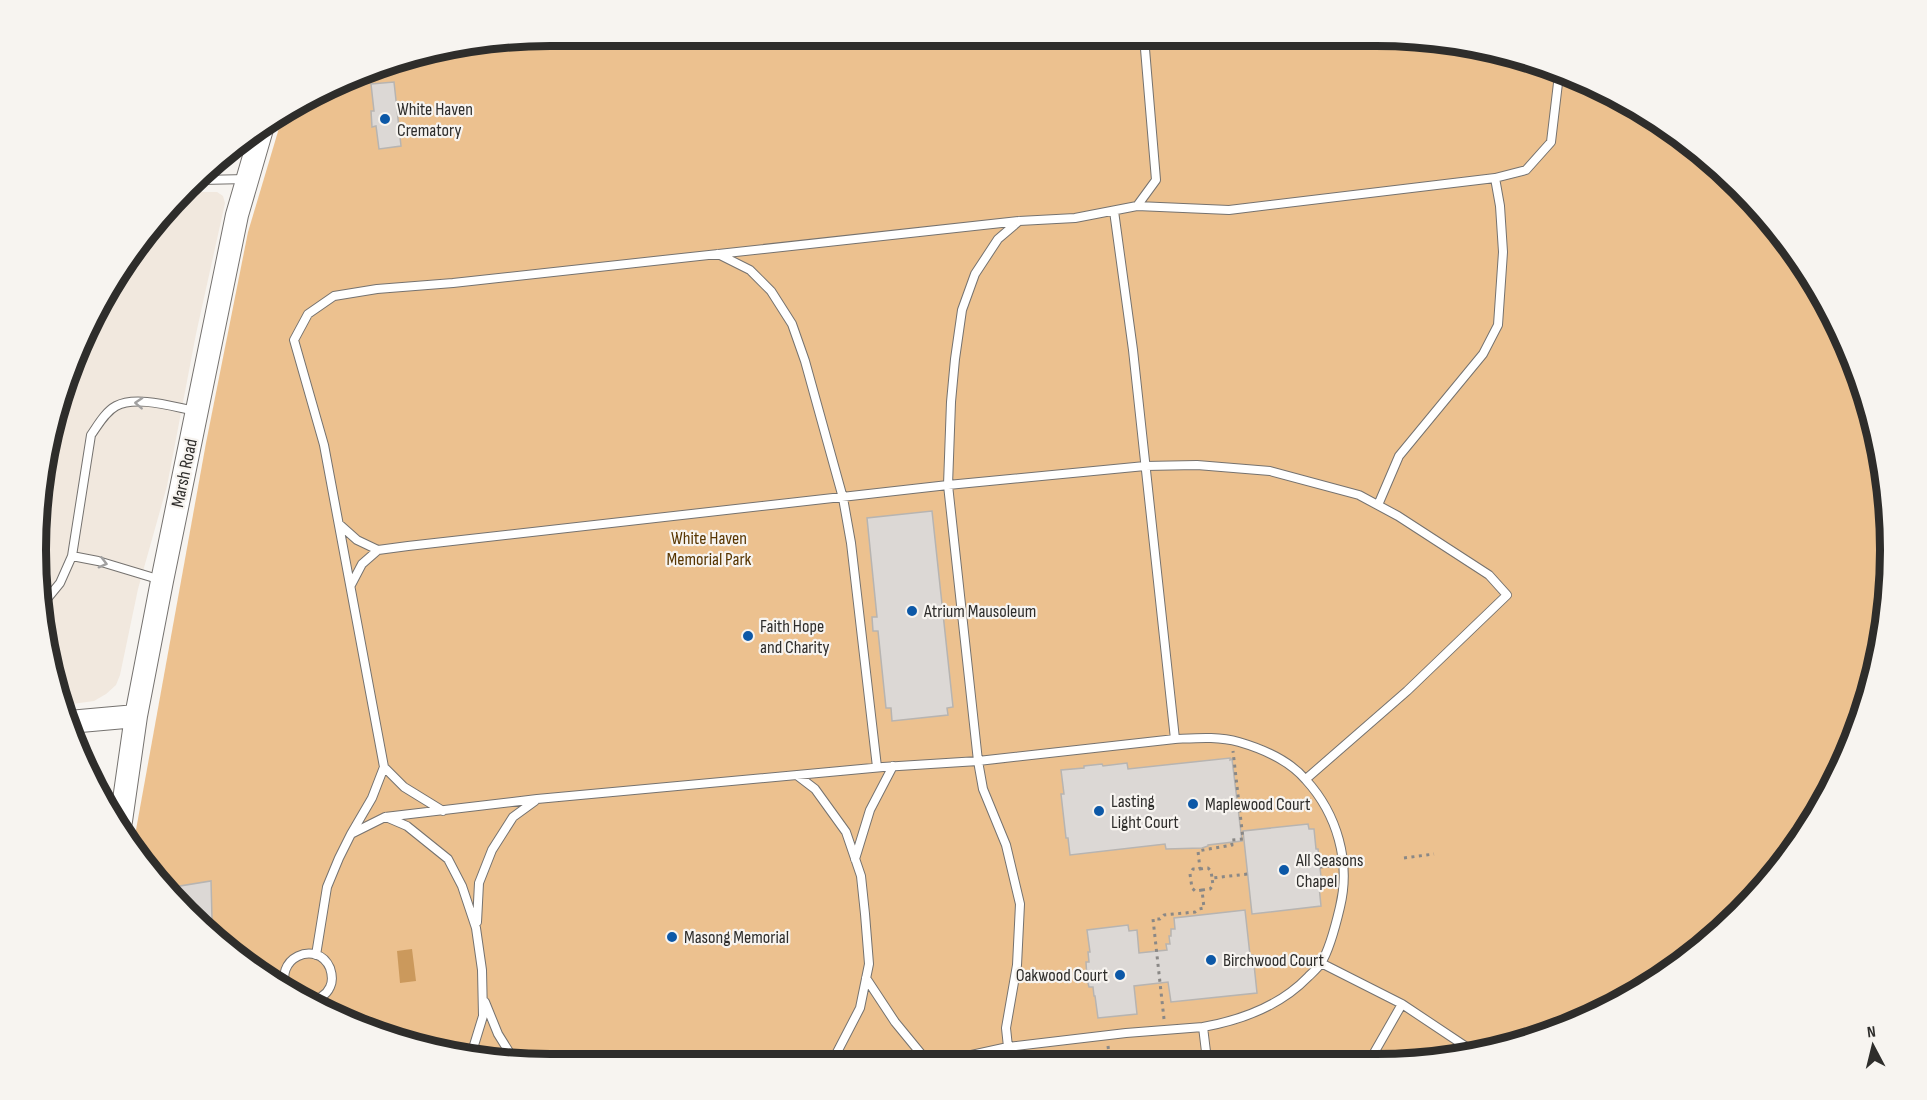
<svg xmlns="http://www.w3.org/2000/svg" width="1927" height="1100" font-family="'Sofia Sans Condensed',sans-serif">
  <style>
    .built { fill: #f1e8de }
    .green { fill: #ecc18f }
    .water { fill: #cb995c }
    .building { fill: #dcd8d5; stroke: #b7b4b1; stroke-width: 1.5 }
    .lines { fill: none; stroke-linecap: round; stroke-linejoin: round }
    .lane-casing { stroke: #75726f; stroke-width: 10 }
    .secondary-casing { stroke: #75726f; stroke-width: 24 }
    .path { stroke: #8a8886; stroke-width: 3; stroke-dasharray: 3 4.5; stroke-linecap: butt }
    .lane { stroke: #fff; stroke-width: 8 }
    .secondary { stroke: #fff; stroke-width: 22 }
    .oneway { stroke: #a1a0a0 }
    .poi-dot { fill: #0c58a7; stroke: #f7f4f0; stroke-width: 2 }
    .labels { text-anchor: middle; stroke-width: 4.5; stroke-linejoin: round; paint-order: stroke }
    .poi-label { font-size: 18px; fill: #2e2d2b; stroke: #f7f4f0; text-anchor: start }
    .street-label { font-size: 18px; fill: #2e2d2b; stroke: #f7f4f0 }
    .park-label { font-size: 18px; fill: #583602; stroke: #f7f4f0 }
    .rim { fill: none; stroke: #2e2d2b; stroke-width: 8 }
  </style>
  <rect width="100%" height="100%" fill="#f7f4f0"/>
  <!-- built -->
  <path class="built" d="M 190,192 L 217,192 L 223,196 L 225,203 L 196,334 L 167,486 L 138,589 L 120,675 L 116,685 L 106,694 L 94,701 L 65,705 L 37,583 L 54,417 L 123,264 Z"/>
  <!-- green -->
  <path class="green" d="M 550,36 L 1410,37 L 1542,63 L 1634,105 L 1716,164 L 1785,237 L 1838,323 L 1874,417 L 1890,517 L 1887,617 L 1864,716 L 1822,807 L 1741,913 L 1662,978 L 1543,1037 L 1444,1060 L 517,1063 L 417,1046 L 293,995 L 163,889 L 134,841 L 206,443 L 248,232 L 282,118 L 385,63 Z"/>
  <!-- water -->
  <path class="water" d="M 412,949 L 416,981 L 400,983 L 397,951 Z"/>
  <!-- building -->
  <path class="building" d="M 394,82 L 401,146 L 379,149 L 376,126 L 372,127 L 371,111 L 374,111 L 371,84 Z
    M 932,511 L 953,707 L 947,708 L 948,715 L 892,721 L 891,708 L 886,708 L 878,631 L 873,631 L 872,617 L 877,617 L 867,518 Z
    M 1230,758 L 1230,760 L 1232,759 L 1242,841 L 1208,845 L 1208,846 L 1202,848 L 1166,849 L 1165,844 L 1070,855 L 1068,838 L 1066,838 L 1061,794 L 1064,794 L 1061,770 L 1084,768 L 1084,766 L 1102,764 L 1103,766 L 1127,763 L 1128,769 Z
    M 1308,824 L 1309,829 L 1314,829 L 1316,849 L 1318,849 L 1322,886 L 1319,886 L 1321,906 L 1252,914 L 1243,831 Z
    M 211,881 L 212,919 L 202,920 L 175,898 L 174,887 Z
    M 1245,910 L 1250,955 L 1253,955 L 1257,993 L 1171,1002 L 1168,982 L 1134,986 L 1137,1014 L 1098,1018 L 1095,996 L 1094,996 L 1093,987 L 1089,987 L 1087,979 L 1086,962 L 1089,962 L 1088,952 L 1090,952 L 1087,930 L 1128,925 L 1129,931 L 1137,930 L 1139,953 L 1167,950 L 1166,944 L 1170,944 L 1169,936 L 1171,936 L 1171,929 L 1175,929 L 1174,918 Z"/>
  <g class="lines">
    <!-- lane casing -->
    <g class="lane-casing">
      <path id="lane" d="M 1495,178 L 1526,170 L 1551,142 L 1558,83 L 1557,70
        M 201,180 L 247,179
        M 1137,206 L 1229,210 L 1495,178 L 1500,206 L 1503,252 L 1498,325 L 1483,354 L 1399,456 L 1378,505
        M 1114,211 L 1133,350 L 1175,739 C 1197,738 1218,736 1239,742 C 1263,749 1290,761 1306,780 C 1337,814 1351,862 1340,907 C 1336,924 1330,949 1321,963 C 1318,968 1312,973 1308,977 C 1280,1006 1242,1020 1203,1027 L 1207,1060
        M 1019,221 L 998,239 L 975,274 L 962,310 L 955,359 L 951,402 L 948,485 L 978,761 L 1175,739
        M 718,254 L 750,270 L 771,291 L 792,324 L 805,361 L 843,498 L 851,543 L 877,767
        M 339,524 L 357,540 L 378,550
        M 161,580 L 98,561 L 72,556 L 91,435 C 98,425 105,412 116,406 C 136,395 174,407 196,411
        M 351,585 L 362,564 L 378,550 L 408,546 L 948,485 L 1145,466 L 1197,465 L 1270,471 L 1359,495 L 1398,516 L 1489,575 L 1507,595 L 1407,691 L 1306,779
        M 42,605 L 60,583 L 72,556
        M 384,767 L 404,787 L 443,811
        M 798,776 L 815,789 L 846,832 L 861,876 L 865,914 L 869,964 L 860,1008 L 832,1062
        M 386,817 L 407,826 L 448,859 L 462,886 L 476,928 L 482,970 L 483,1016 L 471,1055
        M 351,834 L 372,798 L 384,767 L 324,445 L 294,340 L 308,314 L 334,296 L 377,289 L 453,283 L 1019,221 L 1075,218 L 1137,206 L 1156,180 L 1144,37
        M 855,859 L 870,810 L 893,766
        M 477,922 L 479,883 L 492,850 L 513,817 L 535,801
        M 316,955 L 327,887 L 339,858 L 351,834 L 385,817 L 537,799 L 883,767 L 978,761 L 983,789 L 1006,845 L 1020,904 L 1017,965 L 1006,1028 L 1008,1047 L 944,1061
        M 1321,963 L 1402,1004 L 1474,1052
        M 866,978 L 895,1022 L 927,1061
        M 288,991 C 271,959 317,938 330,968 C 332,974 333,981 330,987 C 326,996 317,1000 307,1001
        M 485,1002 L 498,1034 L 516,1063
        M 1370,1060 L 1402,1004
        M 1010,1061 L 1008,1047 L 1126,1033 L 1203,1027"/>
    </g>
    <!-- secondary casing -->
    <g class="secondary-casing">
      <path id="secondary" d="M 69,722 L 136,716
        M 121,821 L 136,716 L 162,581 L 237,215 L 262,129"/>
    </g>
    <!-- path -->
    <path class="path" d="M 1404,858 L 1434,854
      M 1320,867 L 1333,866
      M 1200,869 L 1208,868 L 1211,871 L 1212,878
      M 1202,890 L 1210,889 L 1213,885 L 1212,878 L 1248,874
      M 1164,1019 L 1153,919 L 1160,919 L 1164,915 L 1195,912 L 1199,909 L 1204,908 L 1202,890 L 1195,891 L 1192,888 L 1190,874 L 1193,869 L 1200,869 L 1198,851 L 1232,845 L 1231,840 L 1243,839 L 1233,751
      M 1108,1046 L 1110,1061
      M 1217,1057 L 1227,1058 L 1231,1060"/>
    <!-- lane -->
    <use href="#lane" class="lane"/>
    <!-- secondary -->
    <use href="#secondary" class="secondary"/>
  </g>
  <!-- one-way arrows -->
  <defs><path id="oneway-chevron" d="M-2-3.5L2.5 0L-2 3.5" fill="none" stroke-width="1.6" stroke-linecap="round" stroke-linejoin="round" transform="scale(1.5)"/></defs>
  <g class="oneway">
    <use href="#oneway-chevron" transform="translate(139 403) rotate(-177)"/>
    <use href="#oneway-chevron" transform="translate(103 563) rotate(15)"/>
  </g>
  <!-- markers -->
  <g class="poi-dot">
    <circle cx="385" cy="119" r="6"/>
    <circle cx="912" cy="611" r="6"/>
    <circle cx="748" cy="636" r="6"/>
    <circle cx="1193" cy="804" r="6"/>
    <circle cx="1099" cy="811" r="6"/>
    <circle cx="1284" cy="870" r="6"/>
    <circle cx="672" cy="937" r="6"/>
    <circle cx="1211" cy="960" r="6"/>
    <circle cx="1120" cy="975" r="6"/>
  </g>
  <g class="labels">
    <!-- poi labels -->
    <g class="poi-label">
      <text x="397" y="115">White Haven<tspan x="397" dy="21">Crematory</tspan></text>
      <text x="924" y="617">Atrium Mausoleum</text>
      <text x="760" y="632">Faith Hope<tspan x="760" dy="21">and Charity</tspan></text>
      <text x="1111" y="807">Lasting<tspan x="1111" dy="21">Light Court</tspan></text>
      <text x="1205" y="810">Maplewood Court</text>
      <text x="1296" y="866">All Seasons<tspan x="1296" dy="21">Chapel</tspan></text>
      <text x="684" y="943">Masong Memorial</text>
      <text x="1223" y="966">Birchwood Court</text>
      <text x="1108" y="981" text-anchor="end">Oakwood Court</text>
    </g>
    <!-- street labels -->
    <g class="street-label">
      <text transform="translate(184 473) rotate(-78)" y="6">Marsh Road</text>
    </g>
    <!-- park labels -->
    <g class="park-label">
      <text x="709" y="544">White Haven<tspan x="709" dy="21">Memorial Park</tspan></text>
    </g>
  </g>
  <!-- crop -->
  <path d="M0 0H1927V1100H0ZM550 46H1376A504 504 0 0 1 1880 550V550A504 504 0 0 1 1376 1054H550A504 504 0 0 1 46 550V550A504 504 0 0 1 550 46Z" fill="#f7f4f0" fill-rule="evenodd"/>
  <path class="rim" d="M550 46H1376A504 504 0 0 1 1880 550V550A504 504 0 0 1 1376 1054H550A504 504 0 0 1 46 550V550A504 504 0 0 1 550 46Z"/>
  <!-- north arrow -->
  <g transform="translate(1873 1046) rotate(353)" stroke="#f7f4f0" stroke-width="4.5" paint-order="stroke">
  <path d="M0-4.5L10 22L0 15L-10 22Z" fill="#2e2d2b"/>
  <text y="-9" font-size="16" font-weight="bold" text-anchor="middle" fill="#2e2d2b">N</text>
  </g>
</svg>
